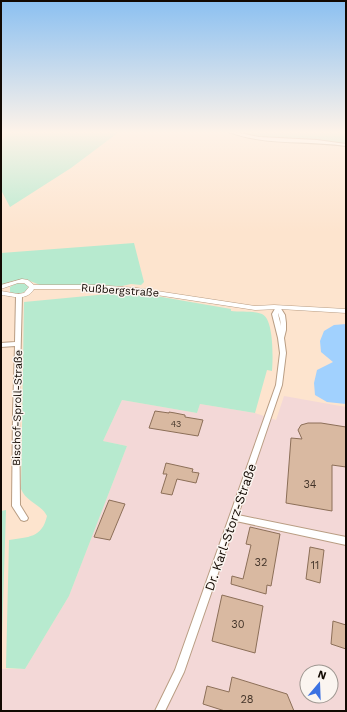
<svg xmlns="http://www.w3.org/2000/svg" width="347" height="712" font-family="'Work Sans',sans-serif">
  <style>
    .commercial { fill: #f3d8d7; fill-rule: evenodd }
    .green { fill: #b7eacf }
    .water { fill: #a1d1fe }
    .building { fill: #d9b9a1; stroke: #8c6f58 }
    .lines { fill: none; stroke-linecap: round; stroke-linejoin: round }
    .minor-casing { stroke: #b99d83; stroke-width: 2 }
    .tertiary-casing { stroke: #b99d83; stroke-width: 1 }
    .minor { fill: #fff; fill-rule: evenodd }
    .tertiary { fill: #fff; fill-rule: evenodd }
    .labels { text-anchor: middle; stroke-width: 3; stroke-linejoin: round; paint-order: stroke }
    .number-label { font-size: 9px; fill: #44352a }
    .street-label { font-size: 11px; fill: #120902; stroke: #fbf5f0 }
    .near-number-label { font-size: 11px; fill: #44352a }
    .near-street-label { font-size: 13px; fill: #120902; stroke: #fbf5f0 }
  </style>
  <rect width="100%" height="100%" fill="#fde4ce"/>
  <!-- commercial -->
  <path class="commercial" d="M 284,396 L 346,407 L 346,711 L 1,711 L 1,669 L 25,669 L 69,596 L 127,446 L 103,441 L 122,400 L 197,413 L 200,404 L 255,413 L 276,420 ZM 307,672 L 331,672 L 331,696 L 307,696 Z"/>
  <!-- green -->
  <path class="green" d="M 3,132 L 119,132 L 71,168 L 10,207 L 1,190 L 1,142 L 5,136 Z
    M 234,132 L 346,132 L 346,144 L 263,138 Z
    M 134,243 L 144,282 L 141,285 L 131,284 L 122,286 L 40,285 L 25,279 L 12,281 L 1,286 L 1,253 Z
    M 17,283 L 26,284 L 29,288 C 24,294 17,295 10,292 L 10,287 Z
    M 108,294 L 156,296 L 231,309 L 231,311 C 240,312 256,311 262,314 C 274,319 273,359 272,371 L 267,370 L 255,413 L 200,404 L 197,413 L 122,400 L 103,441 L 127,446 L 69,596 L 25,669 L 6,668 L 9,540 C 28,537 42,538 47,516 C 41,504 26,502 21,489 L 24,302 Z
    M 6,510 L 1,669 L 1,511 Z"/>
  <!-- water -->
  <path class="water" d="M 346,324 L 346,404 L 327,402 L 315,395 L 314,383 L 317,370 L 333,362 L 321,352 L 320,341 L 324,331 L 334,325 Z"/>
  <!-- building -->
  <path class="building" d="M 155,411 L 169,413 L 169,412 L 175,413 L 185,415 L 185,417 L 203,420 L 198,436 L 149,428 Z
    M 308,423 L 321,423 L 346,427 L 346,467 L 332,465 L 332,511 L 286,503 L 291,438 L 302,439 L 298,430 L 301,425 Z
    M 166,463 L 193,469 L 192,472 L 199,473 L 196,483 L 177,479 L 172,495 L 161,493 L 167,474 L 163,474 Z
    M 109,500 L 125,504 L 110,540 L 94,537 Z
    M 250,527 L 280,534 L 271,586 L 267,585 L 266,594 L 231,584 L 232,576 L 243,579 L 251,545 L 246,544 Z
    M 310,547 L 324,550 L 320,583 L 306,579 Z
    M 222,595 L 263,606 L 255,653 L 212,641 Z
    M 333,621 L 346,625 L 346,649 L 331,644 Z
    M 232,677 L 287,694 L 294,711 L 225,711 L 203,704 L 207,686 L 229,692 Z"/>
  <g class="lines">
    <!-- minor casing -->
    <g class="minor-casing">
      <path id="minor" d="M 229,132 L 235,132 L 259,137 L 317,140 L 346,144 L 346,146 C 307,140 266,146 229,132 Z
        M 19,294 L 22,296 L 19,412 L 20,505 L 28,518 L 27,520 L 24,521 L 21,520 L 12,506 L 13,412 L 15,346 L 1,347 L 1,343 L 15,342 L 16,296 Z
        M 278,306 L 280,307 L 285,315 L 286,323 L 286,330 L 284,338 L 286,353 L 282,385 L 238,515 L 346,537 L 346,545 L 236,521 L 184,672 L 165,711 L 155,711 L 175,670 L 276,385 L 280,353 L 278,338 L 272,314 L 276,307 ZM 278,313 L 280,319 L 281,326 L 278,314 Z"/>
    </g>
    <!-- tertiary casing -->
    <g class="tertiary-casing">
      <path id="tertiary" d="M 22,279 L 28,280 L 34,285 L 95,285 L 137,288 L 255,306 L 274,305 L 346,309 L 346,313 L 280,309 L 255,310 L 137,292 L 95,289 L 34,289 C 26,302 13,296 1,295 L 1,291 L 18,294 L 24,293 L 29,287 L 24,283 L 18,283 L 1,289 L 1,285 Z"/>
    </g>
    <!-- minor -->
    <use href="#minor" class="minor"/>
    <!-- tertiary -->
    <use href="#tertiary" class="tertiary"/>
  </g>
  <!-- sky -->
  <linearGradient id="sky" x2="0" y2="1"><stop stop-color="#8bc0f1"/><stop offset="0.57" stop-color="#fef3e9"/><stop offset="1" stop-color="#fef3e9" stop-opacity="0"/></linearGradient>
  <rect width="347" height="232" fill="url(#sky)"/>
  <g class="labels">
    <!-- number labels -->
    <g class="number-label">
      <text x="176" y="427">43</text>
    </g>
    <!-- street labels -->
    <g class="street-label">
      <text transform="translate(120 290) rotate(4)" y="4">Rußbergstraße</text>
      <text transform="translate(17 408) rotate(-89)" y="4">Bischof-Sproll-Straße</text>
    </g>
    <!-- near-number labels -->
    <g class="near-number-label">
      <text x="310" y="488">34</text>
      <text x="261" y="566">32</text>
      <text x="315" y="569">11</text>
      <text x="238" y="628">30</text>
      <text x="247" y="703">28</text>
    </g>
    <!-- near-street labels -->
    <g class="near-street-label">
      <text transform="translate(230 527) rotate(-71)" y="5">Dr. Karl-Storz-Straße</text>
    </g>
  </g>
  <!-- border -->
  <rect width="347" height="712" fill="none" stroke="#120902" stroke-width="4"/>
  <!-- north arrow -->
  <g transform="translate(319 684) rotate(19)"><circle r="19" fill="#fbf5f0" stroke="#9e9791"/>
  <path d="M0-3L7 15L0 10L-7 15Z" fill="#3c72e2"/>
  <text y="-6" font-size="11" font-weight="bold" text-anchor="middle" fill="#120902">N</text>
  </g>
</svg>
